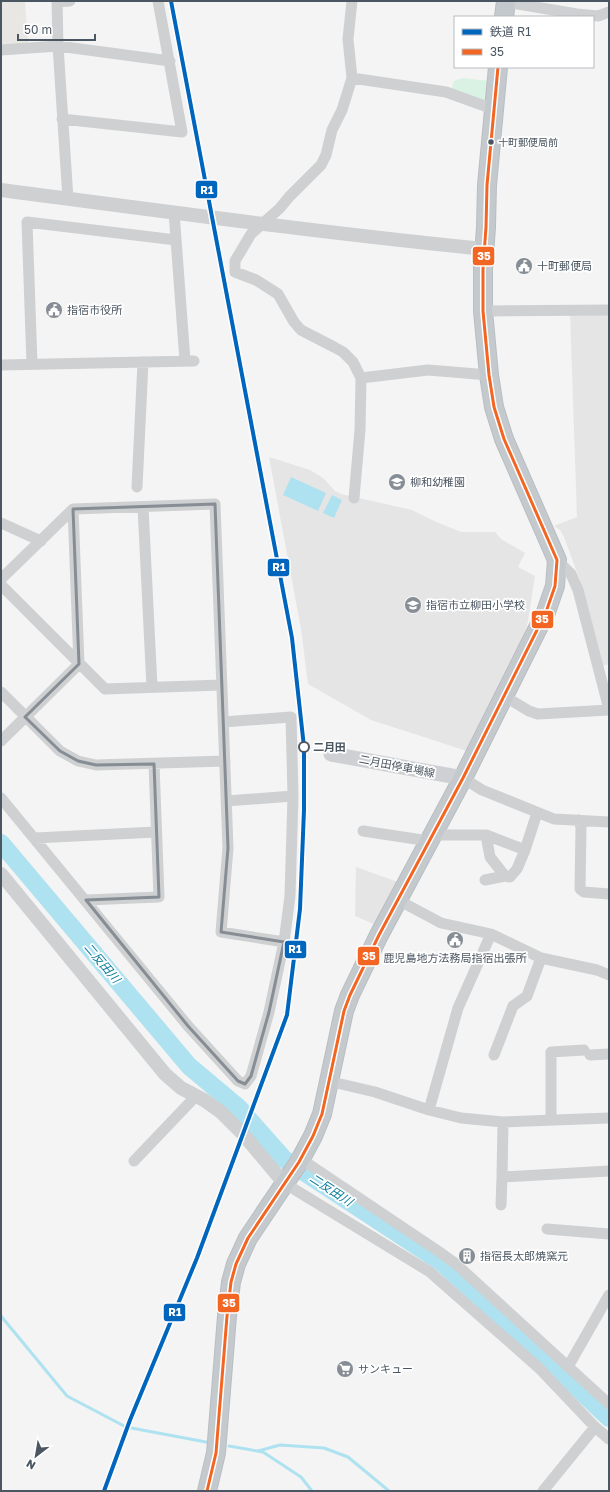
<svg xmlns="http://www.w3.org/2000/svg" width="610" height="1492" font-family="'Golos Text','Noto Sans JP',sans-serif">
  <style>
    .commercial { fill: #e8e7e3 }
    .education { fill: #e6e5e6 }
    .green { fill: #d9f2e3 }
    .water { fill: #aee2f0 }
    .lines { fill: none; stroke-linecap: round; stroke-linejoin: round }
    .stream { stroke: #aee2f0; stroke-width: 3 }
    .river { stroke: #aee2f0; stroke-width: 18 }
    .trunk-casing { stroke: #b9bec3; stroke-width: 20 }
    .minor { stroke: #ced0d2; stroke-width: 11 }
    .tertiary { stroke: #ced0d2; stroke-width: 14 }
    .secondary { stroke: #ced0d4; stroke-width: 15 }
    .trunk { stroke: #c4c9cd; stroke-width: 18 }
    .bus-1-casing { stroke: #fff; stroke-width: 6 }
    .bus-1 { stroke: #f26522; stroke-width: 3 }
    .rail-1-casing { stroke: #fff; stroke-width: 7 }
    .rail-1 { stroke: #0065bd; stroke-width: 4 }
    .marked { fill: none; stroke: #868d94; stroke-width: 3; stroke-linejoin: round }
    .bus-dot { fill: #4a5661; stroke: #fff; stroke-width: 1.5 }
    .stop-dot { fill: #fff; stroke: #4a5661; stroke-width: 2 }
    .labels { text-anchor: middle; stroke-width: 3.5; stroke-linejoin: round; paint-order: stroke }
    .bus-label { font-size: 10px; fill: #4a5661; stroke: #fff; text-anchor: start }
    .poi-label { font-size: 11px; fill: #4a5661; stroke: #fff; text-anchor: start }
    .stop-label { font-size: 11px; font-weight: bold; fill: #4a5661; stroke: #fff; text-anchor: start }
    .street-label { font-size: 11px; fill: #4a5661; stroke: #fff }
    .water-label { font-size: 12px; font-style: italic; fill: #0c7c9b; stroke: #fff }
    .line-badge { stroke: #fff; stroke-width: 1.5 }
    .badge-label { font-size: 11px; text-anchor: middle; font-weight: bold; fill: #fff }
  </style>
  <rect width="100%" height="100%" fill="#f4f4f4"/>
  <!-- commercial -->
  <path class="commercial" d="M 1,1 L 25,1 L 28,44 L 1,46 Z"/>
  <!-- education -->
  <path class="education" d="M 570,312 L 609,312 L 609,664 L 602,666 L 582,586 L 564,537 L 560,530 L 554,526 L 577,517 Z
    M 269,457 L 310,470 L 323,478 L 335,491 L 341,494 L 412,510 L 434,521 L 461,532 L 495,532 L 501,539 L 525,553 L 518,567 L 535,576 L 528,621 L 522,644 L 467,751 L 371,720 L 308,684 L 301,629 Z
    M 356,867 L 398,882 L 376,925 L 355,916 Z"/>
  <!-- green -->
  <path class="green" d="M 462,78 L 490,81 L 488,104 L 451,91 L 454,81 Z"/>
  <!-- water -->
  <path class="water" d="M 291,477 L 326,493 L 318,511 L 283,495 Z
    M 332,495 L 342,500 L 334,518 L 323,513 Z"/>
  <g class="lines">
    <!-- stream -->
    <path class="stream" d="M 1,1316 L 67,1396 L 126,1427 L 206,1442
      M 229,1446 L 263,1452 L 301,1477 L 312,1491
      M 258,1451 L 280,1445 L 324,1448 L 348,1457 L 389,1491"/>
    <!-- river -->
    <path class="river" d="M 1,843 L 189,1066 L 239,1108 L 284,1159 L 441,1262 L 533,1346 L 609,1418"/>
    <!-- trunk casing -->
    <g class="trunk-casing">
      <path id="trunk" d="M 504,17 L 506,1
        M 207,1491 L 216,1453 L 227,1316 L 231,1282 L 236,1264 L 248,1238 L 299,1162 L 313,1136 L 322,1114 L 344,1011 L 350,995 L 379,935 L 463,778 L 546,612 L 555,586 L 557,560 L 504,439 L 494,407 L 489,375 L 483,311 L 483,269 L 486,227 L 487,185 L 498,67"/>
    </g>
    <!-- minor -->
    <path class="minor" d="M 57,1 L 58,46 L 68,199
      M 352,1 L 348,39 L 352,78 L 342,110 L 332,130 L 326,155 L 321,165 L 289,197 L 280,208 L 251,234 L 235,261 L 235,272 L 256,280 L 278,294 L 294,322 L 301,330 L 334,347 L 343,352 L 353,362 L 361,378 L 360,430 L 354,498
      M 57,2 L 70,1
      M 506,2 L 577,14 L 598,16 L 609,12
      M 1,50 L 58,46 L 170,61
      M 352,78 L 446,92 L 493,109
      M 62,119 L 182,132 L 158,1
      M 174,212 L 185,361
      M 483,311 L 609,310
      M 32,364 L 27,222 L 176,240
      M 1,365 L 194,361
      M 361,378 L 428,370 L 489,375
      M 137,487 L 143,362
      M 143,507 L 152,687
      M 1,523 L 41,541
      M 557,560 L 571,574 L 578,590 L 609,709
      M 1,579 L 73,509 L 215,504 L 228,848 L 221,932 L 284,942
      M 1,585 L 105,689 L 222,685
      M 1,692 L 60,751 L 78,761 L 96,765 L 225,761
      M 504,696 L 529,711 L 538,714 L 609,710
      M 1,741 L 79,664 L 73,509
      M 463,778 L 482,790 L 554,819 L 609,822
      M 1,798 L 188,1026 L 238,1081 L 245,1084 L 251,1076 L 269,1012 L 284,942 L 290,896 L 293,796 L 291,717 L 223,722
      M 226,801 L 293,796
      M 579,820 L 581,828 L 580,889 L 584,892 L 609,894
      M 363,831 L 429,841
      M 432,835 L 486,835 L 525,850 L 537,813
      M 486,835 L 490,857 L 505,876 L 510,877 L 517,869 L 525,850
      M 35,838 L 156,832
      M 485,880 L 505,876
      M 86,900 L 159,897 L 154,764
      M 398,900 L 441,923 L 491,934 L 541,958 L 597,970 L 609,975
      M 494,1055 L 513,1006 L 527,996 L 541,958
      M 590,1055 L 609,1054
      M 328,1081 L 375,1092 L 429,1110 L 461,1118 L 503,1122 L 609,1118
      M 429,1110 L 458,1008 L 491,934
      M 551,1120 L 551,1052 L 584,1050
      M 503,1122 L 502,1177 L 609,1171
      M 301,1159 L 438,1251 L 456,1264 L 609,1404
      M 134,1161 L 196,1096
      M 284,1183 L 430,1272 L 539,1368 L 595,1427 L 609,1439
      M 501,1205 L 502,1177
      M 547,1229 L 609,1234
      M 569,1365 L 609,1295
      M 543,1491 L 595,1427"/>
    <!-- tertiary -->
    <path class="tertiary" d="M 1,190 C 162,211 323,233 484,249
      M 1,874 L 165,1074 L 181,1088 L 204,1100 L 221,1112 L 243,1134 L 284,1183"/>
    <!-- secondary -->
    <path class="secondary" d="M 331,754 L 463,778"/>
    <!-- trunk -->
    <use href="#trunk" class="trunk"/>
    <!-- bus-1 casing -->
    <g class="bus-1-casing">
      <path id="bus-1" d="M 207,1491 L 216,1453 L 227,1316 L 231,1282 L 236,1264 L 248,1238 L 299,1162 L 313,1136 L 322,1114 L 344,1011 L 350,995 L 379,935 L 463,778 L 546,612 L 555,586 L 557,560 L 504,439 L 494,407 L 489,375 L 483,311 L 483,269 L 486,227 L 487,185 L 498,67"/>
    </g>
    <!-- bus-1 -->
    <use href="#bus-1" class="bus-1"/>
    <!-- rail-1 casing -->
    <g class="rail-1-casing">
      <path id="rail-1" d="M 104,1491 L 130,1420 L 197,1258 L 287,1015 L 300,909 L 304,810 L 304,747 L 292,638 L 171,1"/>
    </g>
    <!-- rail-1 -->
    <use href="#rail-1" class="rail-1"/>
  </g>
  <!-- marked area -->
  <path class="marked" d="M 215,504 L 228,848 L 221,932 L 284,942 L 269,1012 L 251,1076 L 245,1084 L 238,1081 L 188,1026 L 86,900 L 159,897 L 154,764 L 96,765 L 78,761 L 60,751 L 25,717 L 79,664 L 73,509 Z"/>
  <!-- icons -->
  <defs>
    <g id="civic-disc" transform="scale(0.9)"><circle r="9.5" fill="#868d94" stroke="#fff"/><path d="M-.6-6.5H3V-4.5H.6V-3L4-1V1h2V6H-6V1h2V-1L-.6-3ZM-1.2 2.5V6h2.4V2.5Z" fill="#fff"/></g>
    <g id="school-disc" transform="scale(0.9)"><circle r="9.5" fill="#868d94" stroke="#fff"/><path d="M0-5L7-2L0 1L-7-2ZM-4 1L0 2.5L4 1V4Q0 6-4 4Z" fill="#fff"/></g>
    <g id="building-disc" transform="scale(0.9)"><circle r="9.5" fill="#868d94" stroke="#fff"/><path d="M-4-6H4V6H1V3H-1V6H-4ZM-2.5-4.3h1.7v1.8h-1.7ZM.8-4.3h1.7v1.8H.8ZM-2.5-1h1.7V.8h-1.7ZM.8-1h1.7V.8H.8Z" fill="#fff"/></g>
    <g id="supermarket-disc" transform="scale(0.9)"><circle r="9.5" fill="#868d94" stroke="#fff"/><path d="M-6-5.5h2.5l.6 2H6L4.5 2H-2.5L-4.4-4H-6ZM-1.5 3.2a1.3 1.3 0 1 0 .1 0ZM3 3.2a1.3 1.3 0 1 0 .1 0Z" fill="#fff"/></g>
  </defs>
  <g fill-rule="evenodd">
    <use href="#civic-disc" x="524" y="266"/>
    <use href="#civic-disc" x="54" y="310"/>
    <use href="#school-disc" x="397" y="482"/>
    <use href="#school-disc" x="413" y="605"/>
    <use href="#civic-disc" x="455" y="940"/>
    <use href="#building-disc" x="467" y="1256"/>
    <use href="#supermarket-disc" x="345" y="1369"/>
  </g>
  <!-- markers -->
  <circle class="bus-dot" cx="491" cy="142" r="3.5"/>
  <circle class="stop-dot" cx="304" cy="747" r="5"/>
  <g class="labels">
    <!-- bus labels -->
    <g class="bus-label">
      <text x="498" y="146">十町郵便局前</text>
    </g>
    <!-- poi labels -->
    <g class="poi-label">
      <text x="537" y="270">十町郵便局</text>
      <text x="67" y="314">指宿市役所</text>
      <text x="410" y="486">柳和幼稚園</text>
      <text x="426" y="609">指宿市立柳田小学校</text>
      <text x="455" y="962" text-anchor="middle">鹿児島地方法務局指宿出張所</text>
      <text x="480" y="1260">指宿長太郎焼窯元</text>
      <text x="358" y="1373">サンキュー</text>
    </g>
    <!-- stop labels -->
    <g class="stop-label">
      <text x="313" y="751">二月田</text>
    </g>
    <!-- street labels -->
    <g class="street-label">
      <text transform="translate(397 766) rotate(11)" y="4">二月田停車場線</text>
    </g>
    <!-- water labels -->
    <g class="water-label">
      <text transform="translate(102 963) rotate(50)" y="4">二反田川</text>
      <text transform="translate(331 1190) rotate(33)" y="4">二反田川</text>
    </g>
  </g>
  <g class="line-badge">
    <rect x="195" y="180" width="23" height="19" rx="4" fill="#0065bd"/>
    <rect x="472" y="246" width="23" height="20" rx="4" fill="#f26522"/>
    <rect x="267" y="558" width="23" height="19" rx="4" fill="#0065bd"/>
    <rect x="531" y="610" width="23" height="19" rx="4" fill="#f26522"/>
    <rect x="284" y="940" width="23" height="19" rx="4" fill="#0065bd"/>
    <rect x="357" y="946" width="23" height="20" rx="4" fill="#f26522"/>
    <rect x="217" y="1293" width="23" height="20" rx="4" fill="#f26522"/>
    <rect x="163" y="1303" width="23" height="19" rx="4" fill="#0065bd"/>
  </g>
  <g class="badge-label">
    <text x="207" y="194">R1</text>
    <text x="484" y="260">35</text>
    <text x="279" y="571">R1</text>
    <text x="542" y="623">35</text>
    <text x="295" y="953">R1</text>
    <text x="369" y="960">35</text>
    <text x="229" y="1307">35</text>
    <text x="175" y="1316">R1</text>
  </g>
  <!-- border -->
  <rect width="610" height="1492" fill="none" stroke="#4a5661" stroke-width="4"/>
  <!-- legend -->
  <rect x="454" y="16" width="140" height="52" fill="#ffffff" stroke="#b7bbc0"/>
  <rect x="462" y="29" width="20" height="6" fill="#0065bd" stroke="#b7bbc0"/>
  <text x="490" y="36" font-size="12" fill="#4a5661">鉄道 R1</text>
  <rect x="462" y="49" width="20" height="6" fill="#f26522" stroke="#b7bbc0"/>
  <text x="490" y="56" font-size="12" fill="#4a5661">35</text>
  <!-- north arrow -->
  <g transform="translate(36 1456) rotate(211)" stroke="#ffffff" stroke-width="3" paint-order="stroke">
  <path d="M0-3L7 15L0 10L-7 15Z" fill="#4a5661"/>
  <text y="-6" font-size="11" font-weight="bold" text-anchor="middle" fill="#4a5661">N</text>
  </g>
  <!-- scale -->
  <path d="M18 34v6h77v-6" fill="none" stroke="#4a5661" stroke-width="2"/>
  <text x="24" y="34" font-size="12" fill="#4a5661" stroke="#ffffff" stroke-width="3" paint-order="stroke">50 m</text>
</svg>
